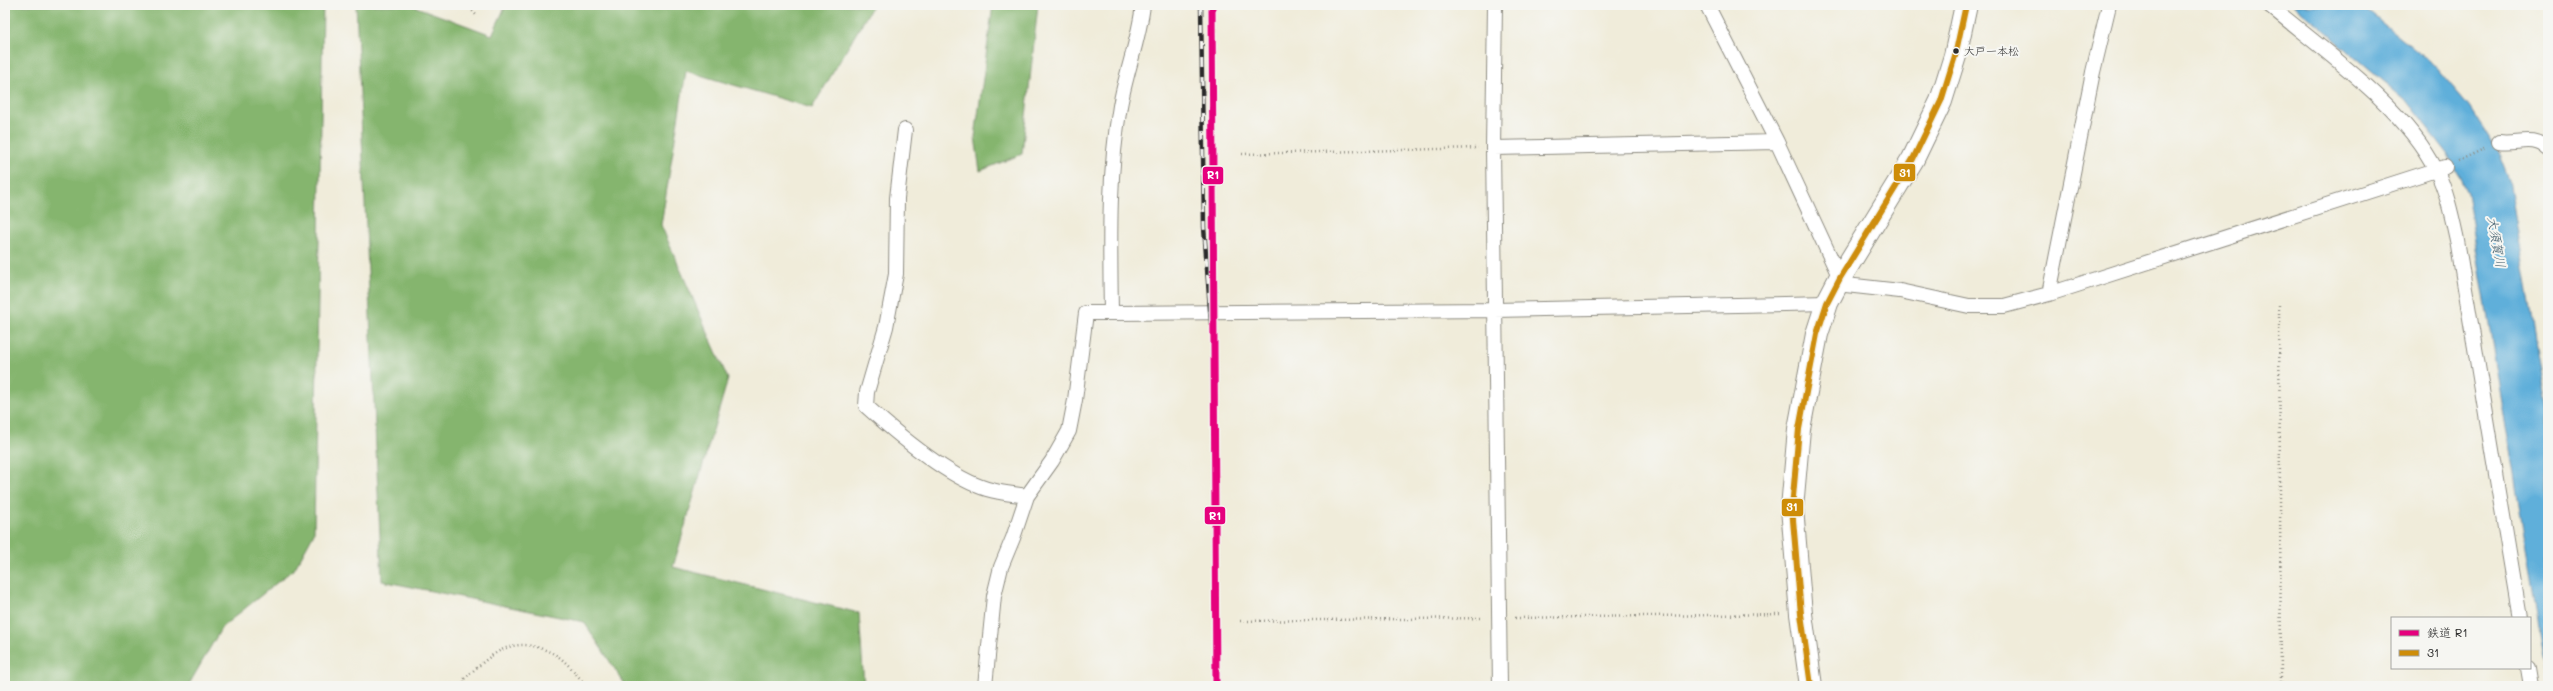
<svg xmlns="http://www.w3.org/2000/svg" width="2553" height="691" font-family="Mali,'Klee One',sans-serif">
  <style>
    .forest { fill: #85b56e; stroke: #58704c }
    .water { fill: #5fafda; stroke: #456d82 }
    .lines { fill: none; stroke-linecap: round; stroke-linejoin: round }
    .street-casing { stroke: #8e8c82; stroke-width: 16 }
    .highway-casing { stroke: #8e8c82; stroke-width: 24 }
    .path { stroke: #8e8c82; stroke-width: 2.5; stroke-dasharray: 1 3; stroke-linecap: butt }
    .street { stroke: #fff; stroke-width: 14 }
    .highway { stroke: #fff; stroke-width: 22 }
    .rail-casing { stroke: #2b2b2b; stroke-width: 4.5 }
    .rail { stroke: #f6f6f2; stroke-width: 3; stroke-dasharray: 9; stroke-linecap: butt }
    .bus-1-casing { stroke: #f6f6f2; stroke-width: 9 }
    .bus-1 { stroke: #ce8d09; stroke-width: 6 }
    .rail-1-casing { stroke: #f6f6f2; stroke-width: 10 }
    .rail-1 { stroke: #e5007d; stroke-width: 7 }
    .bus-dot { fill: #2b2b2b; stroke: #f6f6f2; stroke-width: 1.5 }
    .labels { text-anchor: middle; stroke-width: 4; stroke-linejoin: round; paint-order: stroke }
    .bus-label { font-size: 11px; fill: #2b2b2b; stroke: #f6f6f2; text-anchor: start }
    .water-label { font-size: 13px; font-style: italic; fill: #3d5968; stroke: #f6f6f2 }
    .line-badge { stroke: #f6f6f2; stroke-width: 1.5 }
    .badge-label { font-size: 11px; text-anchor: middle; font-weight: bold; fill: #fff }
  </style>
  <rect width="100%" height="100%" fill="#f6f6f2"/>
  <filter id="ink" filterUnits="userSpaceOnUse"><feTurbulence type="fractalNoise" baseFrequency=".025" numOctaves="2"/><feDisplacementMap in="SourceGraphic" scale="8" xChannelSelector="R" yChannelSelector="G"/><feConvolveMatrix kernelMatrix="1 2 1 2 8 2 1 2 1" color-interpolation-filters="sRGB"/></filter>
  <filter id="wash" filterUnits="userSpaceOnUse"><feTurbulence type="fractalNoise" baseFrequency=".012" numOctaves="4" result="noise"/><feDisplacementMap in="SourceGraphic" scale="16" xChannelSelector="R" yChannelSelector="G"/><feGaussianBlur stdDeviation="0.9" result="paint"/><feColorMatrix in="noise" values="0 0 0 0 0 0 0 0 0 0 0 0 0 0 0 0 0 1.4 0 .05"/><feComposite in="paint" operator="in"/></filter>
  <g filter="url(#wash)">
    <rect width="100%" height="100%" fill="#f0ecda"/>
    <!-- forest -->
    <path class="forest" d="M 5,5 L 323,5 L 314,533 L 295,568 L 222,627 L 188,686 L 5,686 Z
      M 356,5 L 411,5 L 492,35 L 506,5 L 873,5 L 812,108 L 686,71 L 661,225 L 728,379 L 673,567 L 859,613 L 864,686 L 626,686 L 584,622 L 382,581 Z
      M 993,5 L 1038,5 L 1022,154 L 980,171 L 975,137 Z"/>
    <!-- water -->
    <path class="water" d="M 2294,5 L 2360,5 L 2434,65 L 2469,106 L 2497,150 L 2509,180 L 2548,411 L 2548,678 L 2467,193 L 2449,155 L 2405,99 Z"/>
  </g>
  <g filter="url(#ink)">
    <g class="lines">
      <!-- street casing -->
      <g class="street-casing">
        <path id="street" d="M 1143,5 C 1139,40 1126,72 1120,106 C 1108,175 1110,244 1111,313 L 1495,310 L 1827,303
          M 1495,5 L 1493,148 L 1500,686
          M 1707,5 L 1777,142 L 1840,278
          M 2269,5 C 2324,51 2404,106 2436,170 C 2447,192 2452,217 2457,240 L 2520,618
          M 905,130 L 897,198 L 896,274 L 886,327 L 867,392 L 866,406 C 897,434 947,477 987,489 C 1000,493 1014,494 1027,496
          M 2499,142 C 2516,145 2534,134 2548,149
          M 1493,148 L 1777,142
          M 1837,284 L 1900,291 L 1969,306 L 2004,306 L 2049,294 L 2445,167
          M 2049,294 L 2093,72 L 2109,5
          M 2528,668 L 2531,686
          M 985,686 L 994,596 L 1001,567 L 1013,538 L 1027,496 L 1052,461 L 1069,431 L 1075,400 L 1086,313 L 1111,313"/>
      </g>
      <!-- highway casing -->
      <g class="highway-casing">
        <path id="highway" d="M 1811,686 L 1801,614 L 1792,508 L 1799,429 L 1817,334 L 1827,303 L 1840,278 L 1913,159 L 1941,101 L 1955,56 L 1966,5"/>
      </g>
      <!-- path -->
      <path class="path" d="M 467,5 L 476,15
        M 1242,154 L 1478,148
        M 2458,161 L 2486,148
        M 2279,305 L 2281,686
        M 1515,618 L 1782,614
        M 1240,621 L 1484,618
        M 465,686 L 463,680 C 492,654 512,632 554,654 C 566,660 577,676 587,686"/>
      <!-- street -->
      <use href="#street" class="street"/>
      <!-- highway -->
      <use href="#highway" class="highway"/>
      <!-- rail casing -->
      <g class="rail-casing">
        <path id="rail" d="M 1201,5 L 1204,227 L 1214,365"/>
      </g>
      <!-- rail -->
      <use href="#rail" class="rail"/>
      <!-- bus-1 casing -->
      <g class="bus-1-casing">
        <path id="bus-1" d="M 1811,686 L 1801,614 L 1792,508 L 1799,429 L 1817,334 L 1827,303 L 1840,278 L 1913,159 L 1941,101 L 1955,56 L 1966,5"/>
      </g>
      <!-- bus-1 -->
      <use href="#bus-1" class="bus-1"/>
      <!-- rail-1 casing -->
      <g class="rail-1-casing">
        <path id="rail-1" d="M 1212,5 L 1216,686"/>
      </g>
      <!-- rail-1 -->
      <use href="#rail-1" class="rail-1"/>
    </g>
  </g>
  <!-- markers -->
  <circle class="bus-dot" cx="1956" cy="51" r="3.5"/>
  <g class="labels">
    <!-- bus labels -->
    <g class="bus-label">
      <text x="1964" y="55">大戸一本松</text>
    </g>
    <!-- water labels -->
    <g class="water-label">
      <text transform="translate(2497 242) rotate(80)" y="5">大須賀川</text>
    </g>
  </g>
  <g class="line-badge">
    <rect x="1893" y="163" width="23" height="19" rx="4" fill="#ce8d09"/>
    <rect x="1202" y="166" width="22" height="19" rx="4" fill="#e5007d"/>
    <rect x="1781" y="498" width="23" height="19" rx="4" fill="#ce8d09"/>
    <rect x="1204" y="506" width="22" height="19" rx="4" fill="#e5007d"/>
  </g>
  <g class="badge-label">
    <text x="1905" y="177">31</text>
    <text x="1213" y="179">R1</text>
    <text x="1792" y="511">31</text>
    <text x="1215" y="520">R1</text>
  </g>
  <!-- margin -->
  <rect width="2553" height="691" fill="none" stroke="#f6f6f2" stroke-width="20"/>
  <!-- legend -->
  <rect x="2391" y="617" width="140" height="52" fill="#f6f6f2" stroke="#a5a5a2"/>
  <rect x="2399" y="630" width="20" height="6" fill="#e5007d" stroke="#a5a5a2"/>
  <text x="2427" y="637" font-size="12" fill="#2b2b2b">鉄道 R1</text>
  <rect x="2399" y="650" width="20" height="6" fill="#ce8d09" stroke="#a5a5a2"/>
  <text x="2427" y="657" font-size="12" fill="#2b2b2b">31</text>
</svg>
